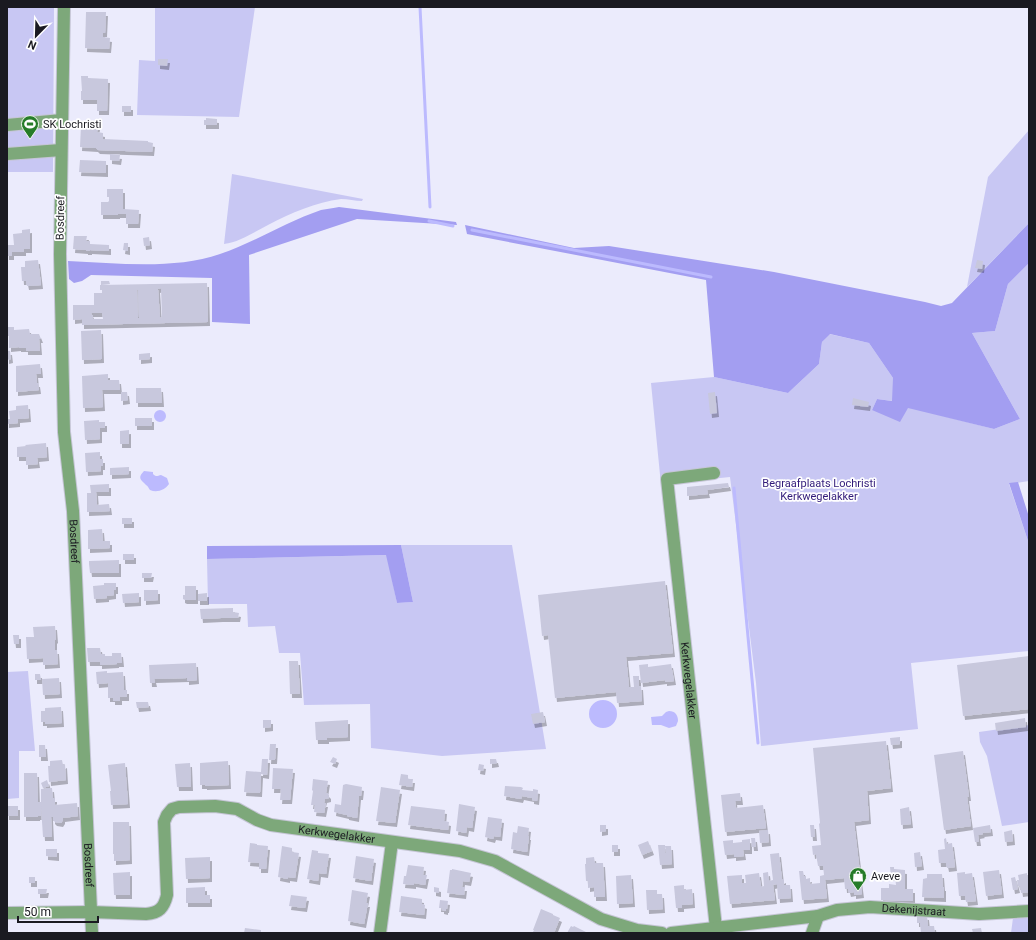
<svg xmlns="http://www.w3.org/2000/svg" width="1036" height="940" font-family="Roboto,sans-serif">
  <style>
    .green { fill: #c8c7f3 }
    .forest { fill: #a39ef1 }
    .water { fill: #bcbafe }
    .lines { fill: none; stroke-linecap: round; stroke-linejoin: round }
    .stream { stroke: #bcbafe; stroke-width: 3 }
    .building { fill: #c8c8dd; fill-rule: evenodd; filter: url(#shadow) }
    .minor-casing { stroke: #c5c5d5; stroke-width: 14 }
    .minor { stroke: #7da87a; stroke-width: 12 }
    .labels { text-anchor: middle; stroke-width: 3.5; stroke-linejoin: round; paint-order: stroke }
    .poi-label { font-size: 11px; fill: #1a1a21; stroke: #fff; text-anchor: start }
    .street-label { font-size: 11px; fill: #1a1a21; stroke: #fff }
    .park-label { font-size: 11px; fill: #321b7a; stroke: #fff }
  </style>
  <defs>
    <filter id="shadow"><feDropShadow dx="2" dy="4" stdDeviation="0" flood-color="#0004"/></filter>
  </defs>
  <rect width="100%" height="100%" fill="#ebebfc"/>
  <!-- green -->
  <path class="green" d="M 7,7 L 54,7 L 53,172 L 7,172 Z
    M 155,7 L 255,7 L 239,117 L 137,115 L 139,60 L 155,61 Z
    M 1029,130 L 1029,223 L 967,287 L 988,177 Z
    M 232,174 L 363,199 L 362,201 C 355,201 348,199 341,199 C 316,202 291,213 268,225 C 254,232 240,242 224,244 Z
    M 1029,263 L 1029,481 L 1009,484 L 1029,544 L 1029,651 L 911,663 L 918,729 L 761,746 L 756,683 L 730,477 L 671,483 L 661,485 L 651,383 L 714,377 L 788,393 L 819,364 L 822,342 L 829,334 L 869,343 L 893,378 L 893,401 L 877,399 L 872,410 L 908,407 L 994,429 L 1020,419 L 972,333 L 995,331 L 1008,284 Z
    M 401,545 L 512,545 L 546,749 L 442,756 L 371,748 L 370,704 L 304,705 L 300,653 L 279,653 L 275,626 L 248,627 L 247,604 L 208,604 L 207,559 L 387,555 L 397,603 L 413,602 Z
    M 28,671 L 35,751 L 19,751 L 19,798 L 7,799 L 7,672 Z
    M 1029,725 L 1029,822 L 1002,826 L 987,756 L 980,742 L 979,732 Z
    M 1029,916 L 1029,933 L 1011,933 L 1013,918 Z"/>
  <!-- forest -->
  <path class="forest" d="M 339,207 L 456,222 L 457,225 L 357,219 L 249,255 L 250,324 L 212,322 L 212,278 L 91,275 L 82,281 L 74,283 L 69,279 L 68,261 C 117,263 174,270 220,254 C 255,242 286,222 321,210 C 327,209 334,208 339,207 Z
    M 1029,223 L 1029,263 L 1008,284 L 995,331 L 972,333 L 1020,419 L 994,429 L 908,408 L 900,422 L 872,410 L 877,399 L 892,401 L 893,378 L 869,343 L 830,334 L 822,342 L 819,364 L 788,393 L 714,377 L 706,280 L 467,234 L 465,225 L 574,248 L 609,246 L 774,272 L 925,302 L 941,306 L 952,303 Z
    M 1018,482 L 1029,517 L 1029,544 L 1009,483 Z
    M 401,545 L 413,602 L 397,603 L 386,555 L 207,559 L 207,546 Z"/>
  <!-- water -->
  <path class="water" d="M154 416a6 6 0 1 1 12 0a6 6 0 1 1-12 0Z
    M 144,471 L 153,472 L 153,474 C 156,477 157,476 161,475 L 167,478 L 169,484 C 165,490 157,493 150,490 C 149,489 148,486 146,485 C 141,480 137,478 144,471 Z
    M589 714a14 14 0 1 1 28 0a14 14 0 1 1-28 0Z
    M 669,711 C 675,711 678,715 678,721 L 676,726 L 669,728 L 661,725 L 652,725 L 651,717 L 662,716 L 666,712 Z"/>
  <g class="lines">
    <!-- stream -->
    <path class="stream" d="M 420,7 L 430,207
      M 429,221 L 453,226
      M 472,230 L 711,277
      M 734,488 L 758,743"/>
  </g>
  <!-- building -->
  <path class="building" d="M 86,12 L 106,12 L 105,33 L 103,33 L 103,37 L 110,38 L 109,49 L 85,48 Z
    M 158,59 L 168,59 L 167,66 L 158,65 Z
    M 81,76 L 88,76 L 88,78 L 108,79 L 107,111 L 97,111 L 97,100 L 81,100 L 81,91 L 82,91 Z
    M 122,106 L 131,106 L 131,112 L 122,112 Z
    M 206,118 L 217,119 L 217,125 L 204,125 L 204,120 L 206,120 Z
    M 81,125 L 98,126 L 97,132 L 103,133 L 103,139 L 148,141 L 148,142 L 153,143 L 152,152 L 98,150 L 96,148 L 80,147 Z
    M 110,154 L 120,155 L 119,161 L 110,160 Z
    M 80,160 L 106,161 L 106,173 L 79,172 Z
    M 107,189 L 123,189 L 123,209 L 139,210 L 138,224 L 126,224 L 126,214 L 118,214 L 118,215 L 101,215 L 101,202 L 108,202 L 109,201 L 109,197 L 107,197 Z
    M 30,229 L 30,249 L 24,249 L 24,252 L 12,252 L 12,256 L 7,256 L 7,245 L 14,245 L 13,234 L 22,233 L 22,230 Z
    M 74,236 L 87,236 L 86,241 L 90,241 L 90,244 L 109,245 L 109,251 L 90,250 L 90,251 L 86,251 L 86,250 L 73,249 Z
    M 149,237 L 150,245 L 144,246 L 143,238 Z
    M 124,243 L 128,243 L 128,251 L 123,250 Z
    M 38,260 L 41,285 L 27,286 L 26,281 L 22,281 L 21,267 L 25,267 L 25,261 Z
    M 977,260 L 983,261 L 982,269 L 975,268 Z
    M 101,281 L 109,281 L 110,284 L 101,285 Z
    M 207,283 L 208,322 L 82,325 L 82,319 L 73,320 L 73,305 L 94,305 L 94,293 L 102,293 L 102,290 L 100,290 L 100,285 ZM 161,288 L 162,317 L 160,318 L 158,289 ZM 137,289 L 138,290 L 139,318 L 138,318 ZM 91,313 L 102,313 L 103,319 L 93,319 L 92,318 L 93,318 L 93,315 L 92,315 Z
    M 7,327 L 14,327 L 14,330 L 29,329 L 30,334 L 39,334 L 41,339 L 39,339 L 40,351 L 26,351 L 26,348 L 19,348 L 19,347 L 9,348 L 9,336 L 7,336 Z
    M 101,330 L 102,359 L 82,360 L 81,331 Z
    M 7,351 L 10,351 L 11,359 L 7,360 Z
    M 150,353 L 150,359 L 139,360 L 139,354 Z
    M 40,364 L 41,374 L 36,374 L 37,383 L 38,383 L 39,390 L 16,392 L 16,366 Z
    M 108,374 L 108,380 L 119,380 L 120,390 L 102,390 L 103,407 L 83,408 L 82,376 Z
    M 136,388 L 161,388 L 162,403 L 136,403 Z
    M 121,392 L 127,392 L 128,400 L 121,401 Z
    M 715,392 L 717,413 L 710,414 L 708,393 Z
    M 853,398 L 869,402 L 868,407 L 852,405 Z
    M 28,405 L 29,418 L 18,419 L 18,423 L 7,424 L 7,419 L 10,419 L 9,411 L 16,410 L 16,406 Z
    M 135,418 L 152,418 L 152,426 L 135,426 Z
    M 99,420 L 99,422 L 105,422 L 105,428 L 100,428 L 100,439 L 85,440 L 84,421 Z
    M 129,430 L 129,444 L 120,444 L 120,431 Z
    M 46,443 L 47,457 L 37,458 L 38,464 L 26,465 L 26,457 L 17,457 L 17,447 L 26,446 L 25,445 Z
    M 100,452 L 100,459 L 103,459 L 103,466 L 101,466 L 101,471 L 86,472 L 85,453 Z
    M 129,467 L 129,474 L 110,475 L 110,468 Z
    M 728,483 L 729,487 L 707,490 L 708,494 L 687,496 L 687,487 Z
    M 109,484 L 109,492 L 96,492 L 97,505 L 109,504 L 110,511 L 87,512 L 87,493 L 91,493 L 90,485 Z
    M 122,518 L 132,518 L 132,524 L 122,524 Z
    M 102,529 L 103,541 L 110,541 L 110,548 L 88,549 L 88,530 Z
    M 123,554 L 134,554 L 134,560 L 123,560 Z
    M 119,560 L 119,573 L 90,573 L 89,564 L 89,561 Z
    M 142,573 L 152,573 L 151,578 L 142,578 Z
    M 665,581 L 673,653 L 626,657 L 629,687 L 634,687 L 633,676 L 639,676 L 639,686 L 641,686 L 642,701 L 617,703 L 616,692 L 555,698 L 548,635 L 542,636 L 538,595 Z
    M 104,583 L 116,583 L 116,590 L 114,590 L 114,595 L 107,596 L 107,598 L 94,599 L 93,586 L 104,585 Z
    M 185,586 L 196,586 L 196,600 L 185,600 L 183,599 L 183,595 L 185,595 Z
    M 144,590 L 158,590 L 158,600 L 144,601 Z
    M 139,593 L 139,602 L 123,603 L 122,594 Z
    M 207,593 L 207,601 L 198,601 L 198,594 Z
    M 233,608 L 233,612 L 239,613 L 238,618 L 221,618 L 201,619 L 200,609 Z
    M 55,626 L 56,639 L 55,640 L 55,650 L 57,650 L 58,664 L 43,665 L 43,658 L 27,659 L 26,637 L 34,637 L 33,627 Z
    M 13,635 L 19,635 L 19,644 L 14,644 Z
    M 87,648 L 100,648 L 101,654 L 105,654 L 105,656 L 112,656 L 112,653 L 121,653 L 122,663 L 117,663 L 117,664 L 100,665 L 100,662 L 88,662 Z
    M 1029,656 L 1029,709 L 963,716 L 957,665 Z
    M 289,661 L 298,661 L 300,694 L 290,694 Z
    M 196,663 L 197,680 L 187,681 L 187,678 L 154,679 L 155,683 L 150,683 L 149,665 Z
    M 648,664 L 648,667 L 671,664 L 674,681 L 665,682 L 665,680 L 641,683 L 639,665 Z
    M 107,671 L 107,673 L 123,672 L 124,690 L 127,690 L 127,697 L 120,697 L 120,701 L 113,701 L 113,698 L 108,698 L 108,683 L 97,684 L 96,672 Z
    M 35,674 L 40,674 L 41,680 L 35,680 Z
    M 59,678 L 60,694 L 43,695 L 42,679 Z
    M 136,702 L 148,702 L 149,707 L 137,708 Z
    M 61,707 L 62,723 L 45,724 L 45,722 L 41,722 L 41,711 L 45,711 L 45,708 Z
    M 543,712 L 545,722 L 533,724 L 531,714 Z
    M 1025,718 L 1026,727 L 996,731 L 995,723 Z
    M 263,720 L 271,720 L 271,727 L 263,728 Z
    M 348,720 L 348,737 L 327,738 L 327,740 L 316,740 L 315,722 Z
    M 900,737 L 900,744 L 891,745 L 890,738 Z
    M 886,741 L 891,788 L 867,791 L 869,820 L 854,822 L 860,873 L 855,874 L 855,877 L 854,877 L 854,879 L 860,879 L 862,894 L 854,895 L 854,892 L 849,893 L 848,889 L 845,889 L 844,878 L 825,880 L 827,898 L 802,900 L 799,871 L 803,871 L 804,876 L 806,876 L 806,879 L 810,878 L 810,884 L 820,883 L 820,876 L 824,875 L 823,866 L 818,866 L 816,854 L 813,855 L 812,846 L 821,845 L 819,824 L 820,823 L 813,748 Z
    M 270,744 L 276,744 L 275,760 L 269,760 Z
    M 39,745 L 45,745 L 46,757 L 39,757 Z
    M 963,751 L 969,797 L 967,797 L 971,826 L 944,830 L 934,755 Z
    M 333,757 L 337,759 L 335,764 L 330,762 Z
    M 262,759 L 268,759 L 267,775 L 261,774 L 260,793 L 244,792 L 246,771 L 261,772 Z
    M 490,759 L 496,759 L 497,763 L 490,764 Z
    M 62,760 L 63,765 L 65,764 L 66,780 L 49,782 L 48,766 L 50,766 L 50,761 Z
    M 228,761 L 229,785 L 205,786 L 205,785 L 200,785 L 200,763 Z
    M 125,763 L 128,804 L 111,805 L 110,791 L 111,791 L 108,765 Z
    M 190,763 L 191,787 L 177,787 L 175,764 Z
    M 479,764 L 484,765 L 483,771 L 478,770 Z
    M 273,768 L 293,769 L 290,800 L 280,800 L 281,789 L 272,789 Z
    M 24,773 L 37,773 L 38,802 L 41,802 L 41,789 L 52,788 L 53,798 L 55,798 L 55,805 L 77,803 L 78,816 L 63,818 L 63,820 L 61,823 L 55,822 L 53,820 L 53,817 L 51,817 L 52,837 L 43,837 L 41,806 L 41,816 L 38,816 L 38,817 L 24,817 Z
    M 401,774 L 408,775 L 408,779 L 413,779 L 412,787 L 399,785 Z
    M 313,779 L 328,781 L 326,793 L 327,793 L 329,795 L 329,798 L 325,799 L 324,803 L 326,803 L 324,813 L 314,812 L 315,805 L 311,805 L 313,791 L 312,790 Z
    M 47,780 L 49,786 L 43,788 L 41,783 Z
    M 346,784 L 362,787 L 361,796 L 359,796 L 357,818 L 347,816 L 347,815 L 334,812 L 335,804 L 341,805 L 343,785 Z
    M 505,786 L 521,787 L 523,788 L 522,790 L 533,791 L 533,789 L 538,790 L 537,801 L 532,800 L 532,798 L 522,796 L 521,799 L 504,796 Z
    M 381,787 L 400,790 L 395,823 L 376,821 Z
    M 740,793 L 741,801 L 735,801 L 736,808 L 763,805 L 766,828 L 725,832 L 721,795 Z
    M 459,804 L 475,807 L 472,828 L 467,827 L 466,833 L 456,831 Z
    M 7,806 L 18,806 L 18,816 L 7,816 Z
    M 411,806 L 445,810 L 444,821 L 449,822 L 448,830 L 408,825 Z
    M 909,807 L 911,824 L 901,825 L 900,809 Z
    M 488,817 L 502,819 L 500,837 L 494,836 L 493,839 L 485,837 Z
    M 113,822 L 129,822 L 130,860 L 114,861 L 114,854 L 113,854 Z
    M 600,825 L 606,825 L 606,831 L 600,832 Z
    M 810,825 L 814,825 L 815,837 L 811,837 Z
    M 990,825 L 991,832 L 982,833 L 983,834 L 978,835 L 979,842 L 975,842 L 973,828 Z
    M 518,826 L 529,828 L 528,836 L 529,836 L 527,852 L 511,849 L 513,832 L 517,833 Z
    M 768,830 L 769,842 L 760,843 L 759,831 Z
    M 1012,830 L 1013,841 L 1005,842 L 1004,832 Z
    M 751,838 L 755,838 L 756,847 L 752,847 Z
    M 946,838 L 947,844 L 952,843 L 955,867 L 947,868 L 946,863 L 939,863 L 938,850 L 945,849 L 944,839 Z
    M 750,839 L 750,850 L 743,850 L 744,856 L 734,857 L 734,854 L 725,855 L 723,841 L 733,840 L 733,843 L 742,842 L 742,840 Z
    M 648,841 L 652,851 L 642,855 L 638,845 Z
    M 250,843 L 257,844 L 257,845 L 268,846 L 266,869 L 259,869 L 259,863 L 248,862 Z
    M 612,845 L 618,845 L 618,852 L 612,852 Z
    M 658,845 L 665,845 L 665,853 L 666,853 L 665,846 L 671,846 L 672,864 L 660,865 Z
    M 282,846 L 292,848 L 292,852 L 299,853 L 295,878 L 288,877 L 288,879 L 278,877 Z
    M 46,849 L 57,849 L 57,857 L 46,856 Z
    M 312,850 L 318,851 L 318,853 L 329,854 L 326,874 L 319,873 L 318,881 L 307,879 Z
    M 920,852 L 922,866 L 915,867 L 914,853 Z
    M 779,853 L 782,880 L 784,879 L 784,885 L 790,885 L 791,898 L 778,899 L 777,884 L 773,885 L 775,900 L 730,904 L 727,876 L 742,875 L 742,883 L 746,883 L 745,875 L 759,873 L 761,887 L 764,886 L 763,873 L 768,872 L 769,881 L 773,880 L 770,854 Z
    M 356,856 L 374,859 L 371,881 L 353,878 Z
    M 210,857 L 210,878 L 186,879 L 185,858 Z
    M 594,857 L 595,863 L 603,863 L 605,897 L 594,897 L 594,887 L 588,888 L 588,881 L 586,881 L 585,864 L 586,864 L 586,858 Z
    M 408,865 L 424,867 L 423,875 L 427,875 L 425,885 L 414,883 L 414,885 L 403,884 L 404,876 L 406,876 Z
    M 890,867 L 894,867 L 894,869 L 905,870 L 905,889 L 913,889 L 913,901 L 881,900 L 881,888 L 889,888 L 889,884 L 896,885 L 895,877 L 891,877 Z
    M 452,869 L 471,873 L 469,882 L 463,881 L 462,887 L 465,887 L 464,895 L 447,893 L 450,870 L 452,870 Z
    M 999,870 L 1002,894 L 986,896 L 983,872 Z
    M 130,872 L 130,895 L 114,895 L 113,873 Z
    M 965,872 L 965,874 L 972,873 L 976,901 L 966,902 L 965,896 L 959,896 L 957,873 Z
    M 1027,873 L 1027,875 L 1029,875 L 1029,892 L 1021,893 L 1020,886 L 1018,886 L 1017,880 L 1019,880 L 1018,875 Z
    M 927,874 L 942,874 L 943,887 L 944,887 L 944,898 L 922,897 L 923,879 L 927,878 Z
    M 631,875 L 633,903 L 617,904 L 616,876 Z
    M 29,877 L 35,877 L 35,883 L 29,883 Z
    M 1015,877 L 1018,889 L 1013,890 L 1011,878 Z
    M 684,885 L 684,890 L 692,889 L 693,904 L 682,905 L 682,908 L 676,908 L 674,886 Z
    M 205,887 L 205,895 L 210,895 L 210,903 L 186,903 L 186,888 Z
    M 434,887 L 439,888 L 439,893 L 434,892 Z
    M 38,889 L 47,889 L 46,894 L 38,894 Z
    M 352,890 L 368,893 L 366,903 L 368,903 L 364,924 L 348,921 Z
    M 646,890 L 657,890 L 657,894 L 662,894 L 663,909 L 647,910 Z
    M 291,895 L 307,897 L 305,908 L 289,906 Z
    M 401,896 L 422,899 L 422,904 L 425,905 L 424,915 L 399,912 Z
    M 440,900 L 448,901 L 447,909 L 446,909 L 446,911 L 442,910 L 442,908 L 439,908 Z
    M 541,909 L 553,914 L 553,915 L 560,918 L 554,933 L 533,932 L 534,930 L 533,930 Z
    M 917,915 L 927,916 L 928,926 L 934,926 L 935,933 L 921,933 L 920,923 L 917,923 Z
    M 571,926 L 573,927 L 574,926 L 588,933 L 567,933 Z
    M 245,928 L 261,930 L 261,933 L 244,933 Z
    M 981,928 L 982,933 L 973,933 L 972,929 Z"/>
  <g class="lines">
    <!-- minor casing -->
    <g class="minor-casing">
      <g id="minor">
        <path id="s1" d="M 64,7 L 60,254 L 64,432 L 73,511 L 92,933"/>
        <path d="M 7,125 L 62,120"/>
        <path d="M 7,154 L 61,150"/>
        <path id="s2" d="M 714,473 L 667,479 L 716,928"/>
        <path id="s3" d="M 7,913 L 91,912 L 146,914 C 159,913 164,908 167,895 L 164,822 L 167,815 L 172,809 L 179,807 L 215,806 L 237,809 L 257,820 L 271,825 L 460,851 L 495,861 L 601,919 L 637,930 L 662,933"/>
        <path d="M 380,933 L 392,842"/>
        <path id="s4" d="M 671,933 L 818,916 L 837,910 L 870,907 L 979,914 L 1029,911"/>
        <path d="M 812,933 L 818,916"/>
      </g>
    </g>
    <!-- minor -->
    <use href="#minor" class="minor"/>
  </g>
  <!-- icons -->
  <defs>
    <g id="stadium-pin" transform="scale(0.9)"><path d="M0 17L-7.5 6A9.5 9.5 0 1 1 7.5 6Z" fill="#267c29" stroke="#fff"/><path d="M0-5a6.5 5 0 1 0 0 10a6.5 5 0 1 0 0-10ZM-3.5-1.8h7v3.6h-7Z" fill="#fff"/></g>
    <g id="shop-pin" transform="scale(0.9)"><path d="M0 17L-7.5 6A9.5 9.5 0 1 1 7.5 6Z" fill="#267c29" stroke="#fff"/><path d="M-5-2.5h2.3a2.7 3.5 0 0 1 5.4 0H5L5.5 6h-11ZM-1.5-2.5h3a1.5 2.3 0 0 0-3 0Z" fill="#fff"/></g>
  </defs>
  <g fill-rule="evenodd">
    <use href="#stadium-pin" x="30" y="124"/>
    <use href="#shop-pin" x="858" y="876"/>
  </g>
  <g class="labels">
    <!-- poi labels -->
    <g class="poi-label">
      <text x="43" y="128">SK Lochristi</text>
      <text x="871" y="880">Aveve</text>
    </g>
    <!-- street labels -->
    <g class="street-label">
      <text transform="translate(60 218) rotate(-89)" y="4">Bosdreef</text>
      <text dy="4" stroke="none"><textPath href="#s1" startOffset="535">Bosdreef</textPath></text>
      <text dy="4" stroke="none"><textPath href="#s2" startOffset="250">Kerkwegelakker</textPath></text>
      <text dy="4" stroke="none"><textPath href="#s3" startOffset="428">Kerkwegelakker</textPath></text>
      <text dy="4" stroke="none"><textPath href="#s1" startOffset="859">Bosdreef</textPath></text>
      <text dy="4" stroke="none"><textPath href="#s4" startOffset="245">Dekenijstraat</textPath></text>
    </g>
    <!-- park labels -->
    <g class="park-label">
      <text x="819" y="487">Begraafplaats Lochristi<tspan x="819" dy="13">Kerkwegelakker</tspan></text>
    </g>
  </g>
  <!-- border -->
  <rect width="1036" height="940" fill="none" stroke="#1a1a21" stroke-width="16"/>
  <!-- north arrow -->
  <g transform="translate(36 36) rotate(203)" stroke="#ffffff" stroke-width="3" paint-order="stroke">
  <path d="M0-3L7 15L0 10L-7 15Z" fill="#1a1a21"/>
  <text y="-6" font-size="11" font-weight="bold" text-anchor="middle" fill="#1a1a21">N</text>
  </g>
  <!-- scale -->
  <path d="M18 916v6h80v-6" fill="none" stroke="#1a1a21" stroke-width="2"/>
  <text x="24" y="916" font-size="12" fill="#1a1a21" stroke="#ffffff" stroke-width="3" paint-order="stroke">50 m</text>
</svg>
